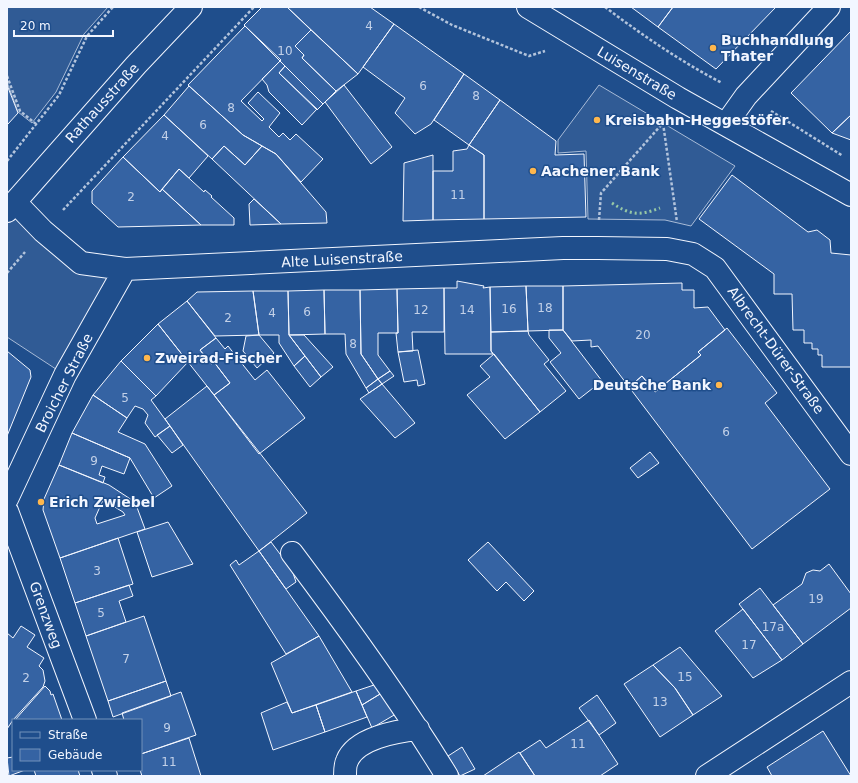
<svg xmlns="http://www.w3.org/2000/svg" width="858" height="783" font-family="'DejaVu Sans',sans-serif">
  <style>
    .parking { fill: #305b95; stroke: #a8bbd7 }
    .building { fill: #3563a3; stroke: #f2f6ff; fill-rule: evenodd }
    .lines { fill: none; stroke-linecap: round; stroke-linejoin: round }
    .minor-casing { stroke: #f2f6ff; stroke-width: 24 }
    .major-casing { stroke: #f2f6ff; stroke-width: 24 }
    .path { stroke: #b3c4dc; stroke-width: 2.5; stroke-dasharray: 3 2; stroke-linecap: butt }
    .minor { stroke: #1f4e8c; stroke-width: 22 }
    .major { stroke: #1f4e8c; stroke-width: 22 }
    .hedge { stroke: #97c8a6; stroke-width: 3; stroke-dasharray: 2 3; stroke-linecap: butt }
    .poi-dot { fill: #ffb74d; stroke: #1f4e8c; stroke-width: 1.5 }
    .labels { text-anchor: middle; stroke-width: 3; stroke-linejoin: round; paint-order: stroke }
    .number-label { font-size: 12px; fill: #c3d1e8 }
    .poi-label { font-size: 14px; font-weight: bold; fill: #f2f6ff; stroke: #1f4e8c; text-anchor: start }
    .street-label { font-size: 14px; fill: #f2f6ff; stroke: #1f4e8c }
  </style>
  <rect width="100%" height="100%" fill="#1f4e8c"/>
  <!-- parking -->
  <path class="parking" d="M 7,7 L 108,7 L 84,34 L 56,92 L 32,123 L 18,112 L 7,82 Z
    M 599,85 L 735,166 L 691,226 L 665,220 L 588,219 L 586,151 L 558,153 L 558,140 Z
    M 7,211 L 81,263 L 125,269 L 65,375 L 7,337 Z"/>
  <!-- building -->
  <path class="building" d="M 262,7 L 287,7 L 311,30 L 295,46 L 304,55 L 302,58 L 336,91 L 323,104 L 244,25 Z
    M 287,7 L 370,7 L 394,24 L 358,74 Z
    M 631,7 L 673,7 L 658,27 Z
    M 673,7 L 776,7 L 716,69 L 658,27 Z
    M 394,24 L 464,74 L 431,124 L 415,134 L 395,113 L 405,98 L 363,67 Z
    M 245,26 L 281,60 L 241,101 L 262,121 L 264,119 L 248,103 L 258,92 L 280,113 L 269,127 L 279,137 L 283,133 L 290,140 L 296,134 L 323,159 L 301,182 L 276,154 L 243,135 L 188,85 Z
    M 311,30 L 358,74 L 336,91 L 302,58 L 304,55 L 295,46 Z
    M 851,31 L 851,115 L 832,133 L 791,93 Z
    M 280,61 L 285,66 L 279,73 L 317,109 L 302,125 L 269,92 L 267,85 L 262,79 Z
    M 285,66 L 323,104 L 317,110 L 279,73 Z
    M 464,74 L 500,100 L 469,145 L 434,120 Z
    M 7,85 L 18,113 L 8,124 L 7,123 Z
    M 344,85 L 392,147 L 371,164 L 325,102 Z
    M 189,86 L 243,135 L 262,146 L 245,165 L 224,146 L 212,159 L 164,115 Z
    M 500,100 L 556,141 L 555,155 L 584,154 L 586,217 L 484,219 L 484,155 L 469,145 Z
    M 164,115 L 208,156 L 189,178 L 179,169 L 160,192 L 123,157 Z
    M 851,115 L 851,140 L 832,133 Z
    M 469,145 L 484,155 L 484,219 L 433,220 L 433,171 L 453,171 L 453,151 L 467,149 Z
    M 224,146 L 245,165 L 262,146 L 276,154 L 326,212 L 327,223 L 281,224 L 212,159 Z
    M 433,155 L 433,220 L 403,221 L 404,163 Z
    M 123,157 L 160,192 L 162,189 L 201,225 L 118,227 L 92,203 L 92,191 Z
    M 179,169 L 204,192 L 205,190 L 212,196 L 211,197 L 234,218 L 234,225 L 201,225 L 162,189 Z
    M 732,175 L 808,232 L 817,230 L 830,240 L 831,253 L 851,255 L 851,367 L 822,367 L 822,355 L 818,355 L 818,349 L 812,349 L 812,343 L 804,343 L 804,330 L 793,330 L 792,294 L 774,294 L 774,274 L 699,219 Z
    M 254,199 L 281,224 L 250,225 L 249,204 Z
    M 457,281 L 484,286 L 483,288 L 490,287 L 491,351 L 493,354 L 445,354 L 444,288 L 457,288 Z
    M 682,283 L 682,290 L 694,290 L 694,308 L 708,307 L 725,330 L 698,352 L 701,355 L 655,392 L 642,376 L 629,387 L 598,346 L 591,347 L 591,340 L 572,341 L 563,330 L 563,286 Z
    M 526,286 L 528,331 L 491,332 L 490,287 Z
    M 526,286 L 563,286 L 563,330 L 528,331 Z
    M 444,288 L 444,332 L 412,332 L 413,351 L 398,352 L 396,333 L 398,333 L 397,289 Z
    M 397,289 L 398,333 L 378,333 L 378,355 L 390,371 L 378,379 L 361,354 L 360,290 Z
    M 324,290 L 325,334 L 289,335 L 288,291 Z
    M 324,290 L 360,290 L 361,354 L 378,379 L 366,388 L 346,354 L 345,334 L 325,334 Z
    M 253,291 L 288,291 L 289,335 L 305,356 L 294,366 L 279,343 L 279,335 L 259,335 Z
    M 253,291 L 259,335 L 215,336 L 187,301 L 197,292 Z
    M 187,301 L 216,338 L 200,350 L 211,364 L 214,362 L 230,383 L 214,395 L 158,324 Z
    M 158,324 L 188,362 L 156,396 L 121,361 Z
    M 727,328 L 777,393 L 765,403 L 830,489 L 752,549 L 629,387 L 642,376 L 655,392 L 701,355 L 698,352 Z
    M 549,330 L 563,330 L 602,381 L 579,399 L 550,362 L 561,353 L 549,338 Z
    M 528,331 L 529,335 L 549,360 L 544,364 L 566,391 L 540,412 L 491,351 L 491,332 Z
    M 259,335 L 274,353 L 257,368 L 243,351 L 246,336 Z
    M 289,335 L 304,335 L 333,367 L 321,377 Z
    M 216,338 L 225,349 L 228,346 L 255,380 L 267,370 L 305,418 L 259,454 L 214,395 L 230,383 L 214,362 L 211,364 L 200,350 Z
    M 418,350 L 425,384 L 418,386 L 417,380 L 404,382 L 398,352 Z
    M 7,351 L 30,370 L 31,377 L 7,436 Z
    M 494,354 L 540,412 L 505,439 L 467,395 L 490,377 L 480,366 Z
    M 305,356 L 321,377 L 310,387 L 294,366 Z
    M 121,361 L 156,396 L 151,400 L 170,426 L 155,437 L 145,423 L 148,415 L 143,409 L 135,406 L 127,418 L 93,395 Z
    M 390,371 L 394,376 L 382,384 L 378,379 Z
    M 378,379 L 382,384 L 369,393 L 366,388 Z
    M 382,384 L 415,423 L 395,438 L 360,399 Z
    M 207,386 L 307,513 L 259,551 L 165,419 Z
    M 93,395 L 127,418 L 118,432 L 145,444 L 172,486 L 154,498 L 130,458 L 72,433 Z
    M 170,426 L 183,445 L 172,453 L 157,435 Z
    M 72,433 L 130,458 L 124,474 L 102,466 L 99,475 L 105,477 L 103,483 L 59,465 Z
    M 650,452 L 659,463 L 638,478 L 630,468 Z
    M 59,465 L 109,485 L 135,502 L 145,529 L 60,558 L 43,510 L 44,499 ZM 103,500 L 123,512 L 125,515 L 97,524 L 95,518 Z
    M 168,522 L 193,564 L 152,577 L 137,532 Z
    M 118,538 L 133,584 L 75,603 L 60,558 Z
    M 271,542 L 292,570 L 296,582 L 286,589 L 259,551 Z
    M 488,542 L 534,591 L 524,601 L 506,582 L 497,591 L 468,560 Z
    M 259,551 L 319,636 L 286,654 L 230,565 L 236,560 L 239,565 Z
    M 829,564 L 851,594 L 851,608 L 803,644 L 773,605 L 802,584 L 806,573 L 813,570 L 820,571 Z
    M 129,585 L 133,596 L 119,601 L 126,622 L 86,636 L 75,603 Z
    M 760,588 L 803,644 L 782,660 L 739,604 Z
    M 743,609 L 782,660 L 753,678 L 715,631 Z
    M 144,616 L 166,681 L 108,701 L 86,636 Z
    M 21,626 L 35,635 L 27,647 L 44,658 L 39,666 L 43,670 L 45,681 L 43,687 L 13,720 L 7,729 L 7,633 L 13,638 Z
    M 319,636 L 352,692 L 292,713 L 271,663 Z
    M 680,647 L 722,696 L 693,715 L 675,688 L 653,665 Z
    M 653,665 L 675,688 L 693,715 L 660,737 L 624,684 Z
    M 166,681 L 171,696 L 113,717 L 108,701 Z
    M 380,683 L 385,691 L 362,705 L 356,691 Z
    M 45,686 L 50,691 L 51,695 L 53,694 L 62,720 L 15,720 Z
    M 356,691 L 367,717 L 325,732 L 316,705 Z
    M 385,691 L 401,711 L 372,728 L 362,705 Z
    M 181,692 L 196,735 L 141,754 L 141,720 L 124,720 L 122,713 Z
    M 597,695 L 616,723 L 599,735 L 579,708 Z
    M 287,702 L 292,713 L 316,705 L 325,732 L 273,750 L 261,713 Z
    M 589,720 L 618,764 L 600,776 L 535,776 L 520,753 L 540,740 L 546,748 Z
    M 823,731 L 851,776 L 772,776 L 767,767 Z
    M 189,738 L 201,776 L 142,776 L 140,770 L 141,754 Z
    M 462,747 L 475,769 L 460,776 L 448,756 Z
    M 519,752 L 535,776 L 483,776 Z
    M 13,757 L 13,770 L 25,770 L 9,776 L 7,758 Z
    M 34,770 L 78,770 L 80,776 L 36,776 Z"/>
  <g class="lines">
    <!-- minor casing -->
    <g class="minor-casing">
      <path id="minor" d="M 726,124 L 746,96 L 829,7
        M 15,202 L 43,231 L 81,263 L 125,269 L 563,248 L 598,248 L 667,249 L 693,254 L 715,268 L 851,454
        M 7,211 L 136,65 L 191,7
        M 7,499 L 65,375 L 125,269
        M 7,511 L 85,720
        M 292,553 C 347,626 400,699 447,776
        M 103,770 L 106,776
        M 345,776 C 345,771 345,765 347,761 C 356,738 397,731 418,729
        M 707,776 L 851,682"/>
    </g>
    <!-- major casing -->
    <g class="major-casing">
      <path id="major" d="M 528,7 L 678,98 L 851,195"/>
    </g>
    <!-- path -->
    <path class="path" d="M 419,7 L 452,25 L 529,56 L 545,51
      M 605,7 C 642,35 680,61 722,83
      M 7,76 L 20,111 L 36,124
      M 771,111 L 843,156
      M 663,123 L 677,222
      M 7,161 L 59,95 L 87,36 L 113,7
      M 63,210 L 254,7
      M 599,220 L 601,193 L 663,123
      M 7,273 L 25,252"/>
    <!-- minor -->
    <use href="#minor" class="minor"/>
    <!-- major -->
    <use href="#major" class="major"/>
    <!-- hedge -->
    <path class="hedge" d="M 612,203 C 630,215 639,216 660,208"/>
  </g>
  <!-- markers -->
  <g class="poi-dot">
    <circle cx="713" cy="48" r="4"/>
    <circle cx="597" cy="120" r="4"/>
    <circle cx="533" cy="171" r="4"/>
    <circle cx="147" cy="358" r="4"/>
    <circle cx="719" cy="385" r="4"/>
    <circle cx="41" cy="502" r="4"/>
  </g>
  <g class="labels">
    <!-- number labels -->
    <g class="number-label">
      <text x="369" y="30">4</text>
      <text x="285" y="55">10</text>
      <text x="423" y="90">6</text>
      <text x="476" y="100">8</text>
      <text x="231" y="112">8</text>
      <text x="203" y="129">6</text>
      <text x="165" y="140">4</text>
      <text x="458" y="199">11</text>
      <text x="131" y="201">2</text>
      <text x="545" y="312">18</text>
      <text x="509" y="313">16</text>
      <text x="421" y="314">12</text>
      <text x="467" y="314">14</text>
      <text x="307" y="316">6</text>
      <text x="272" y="317">4</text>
      <text x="228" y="322">2</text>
      <text x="643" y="339">20</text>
      <text x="353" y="348">8</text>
      <text x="125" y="402">5</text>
      <text x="726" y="436">6</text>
      <text x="94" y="465">9</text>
      <text x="97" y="575">3</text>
      <text x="816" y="603">19</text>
      <text x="101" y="617">5</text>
      <text x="773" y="631">17a</text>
      <text x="749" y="649">17</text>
      <text x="126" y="663">7</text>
      <text x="685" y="681">15</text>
      <text x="26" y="682">2</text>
      <text x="660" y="706">13</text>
      <text x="167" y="732">9</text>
      <text x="578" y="748">11</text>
      <text x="169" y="766">11</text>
    </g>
    <!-- poi labels -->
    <g class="poi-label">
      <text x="721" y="45">Buchhandlung<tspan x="721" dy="16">Thater</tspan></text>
      <text x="605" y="125">Kreisbahn-Heggestöfer</text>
      <text x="541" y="176">Aachener Bank</text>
      <text x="155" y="363">Zweirad-Fischer</text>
      <text x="711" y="390" text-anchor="end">Deutsche Bank</text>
      <text x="49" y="507">Erich Zwiebel</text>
    </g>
    <!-- street labels -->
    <g class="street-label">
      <text transform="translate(637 73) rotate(31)" y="5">Luisenstraße</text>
      <text transform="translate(102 103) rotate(-48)" y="5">Rathausstraße</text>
      <text transform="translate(342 259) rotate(-3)" y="5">Alte Luisenstraße</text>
      <text transform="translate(776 350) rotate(54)" y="5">Albrecht-Dürer-Straße</text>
      <text transform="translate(64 383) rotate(-63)" y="5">Broicher Straße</text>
      <text transform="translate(46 615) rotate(70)" y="5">Grenzweg</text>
    </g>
  </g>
  <!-- border -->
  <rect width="858" height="783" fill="none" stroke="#f2f6ff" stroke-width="16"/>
  <!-- legend -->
  <rect x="12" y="719" width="130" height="52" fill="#1f4e8c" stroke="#7391ba"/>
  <rect x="20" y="732" width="20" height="6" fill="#1f4e8c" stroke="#7391ba"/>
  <text x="48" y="739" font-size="12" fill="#f2f6ff">Straße</text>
  <rect x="20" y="749" width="20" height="12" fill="#3563a3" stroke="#7391ba"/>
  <text x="48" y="759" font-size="12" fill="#f2f6ff">Gebäude</text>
  <!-- scale -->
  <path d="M14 30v6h99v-6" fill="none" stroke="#f2f6ff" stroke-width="2"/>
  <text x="20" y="30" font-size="12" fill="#f2f6ff" stroke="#1f4e8c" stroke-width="3" paint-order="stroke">20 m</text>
</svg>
